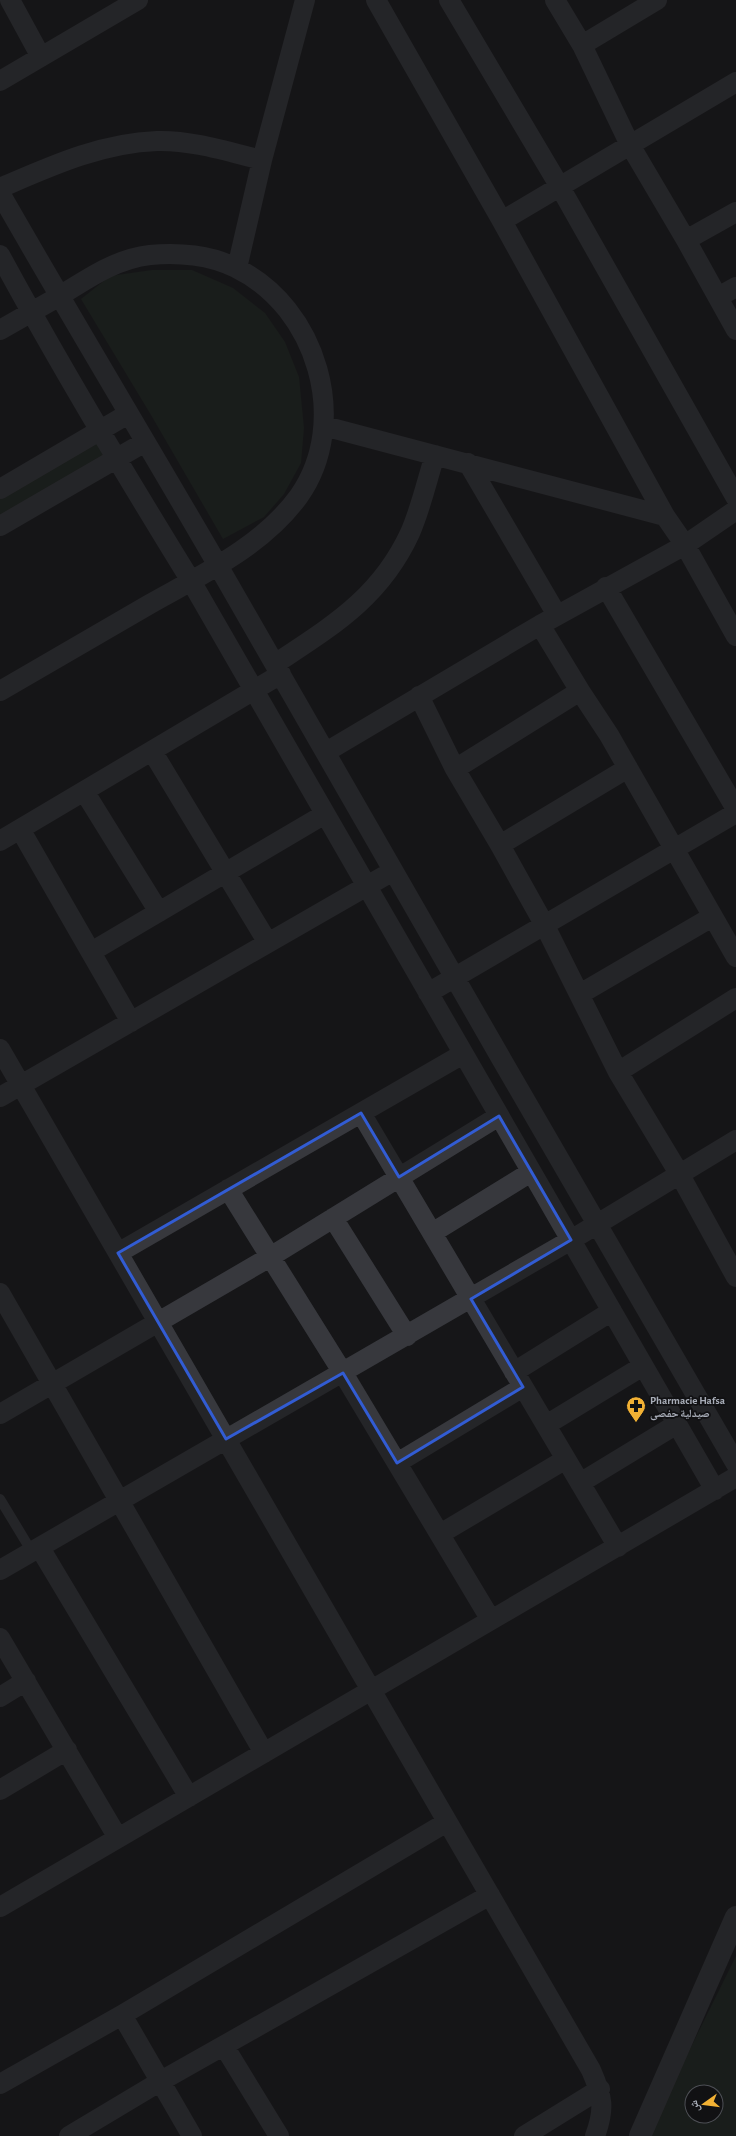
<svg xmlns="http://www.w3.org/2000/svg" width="736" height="2136" font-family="'Alegreya Sans','Noto Naskh Arabic',sans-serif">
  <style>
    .green { fill: #1e261f; fill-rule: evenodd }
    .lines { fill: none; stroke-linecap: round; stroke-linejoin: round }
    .service { stroke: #37383d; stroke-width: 10 }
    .minor { stroke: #37383d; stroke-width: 20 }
    .tertiary { stroke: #37383d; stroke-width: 22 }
    .marked { fill: none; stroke: #325cd3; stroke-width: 3; stroke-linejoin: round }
    .labels { text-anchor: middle; stroke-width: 3.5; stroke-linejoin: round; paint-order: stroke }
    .poi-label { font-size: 11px; font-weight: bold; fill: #a8adb8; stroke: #111113; text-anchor: start }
  </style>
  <rect width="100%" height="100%" fill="#161618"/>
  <!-- green -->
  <path class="green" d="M 152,270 L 192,270 L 233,288 L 265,313 L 285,342 L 299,377 L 304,428 L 301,463 L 284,494 L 264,517 L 223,539 L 151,415 L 81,299 L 110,276 Z
    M 105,435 L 115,451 L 0,518 L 0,497 Z
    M 736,1956 L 736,2136 L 647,2136 ZM 692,2092 L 716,2092 L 716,2116 L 692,2116 Z"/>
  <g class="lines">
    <!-- service -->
    <path class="service" d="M 0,1499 L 32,1552"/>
    <!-- minor -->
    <path class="minor" d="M 10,0 L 41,57
      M 376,0 L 502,221 L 665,516 L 685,545 L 736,636
      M 449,0 L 560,187 L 736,498
      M 555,0 L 582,45 L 630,145 L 686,240 L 736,330
      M 582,45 L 657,0
      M 0,81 L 138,0
      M 0,188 C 51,166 101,143 157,141 C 192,140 229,152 262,160
      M 0,193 C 72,319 147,443 220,569 C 392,867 562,1167 736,1464
      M 502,221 L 736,82
      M 686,240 L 736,212
      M 0,255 C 60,366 125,474 191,581 L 715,1490
      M 237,268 L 262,160 L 305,0
      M 718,297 L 736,287
      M 0,330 C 19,319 39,308 58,297 C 87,279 115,259 150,255 C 178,252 211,255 236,268 C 317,307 351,422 299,496 C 263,546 203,574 150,604 C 100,633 50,662 0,691
      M 324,426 L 665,516
      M 468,463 L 557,615
      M 0,489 L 128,414
      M 0,526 L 145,442
      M 606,587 L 736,809
      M 540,625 L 580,691
      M 275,664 C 332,626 380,598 410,533 C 421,508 427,480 435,455
      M 419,696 L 455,769 L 500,845 L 544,924 L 618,1072 L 680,1175 L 736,1277
      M 152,751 L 268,943
      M 326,752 L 540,625 L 685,545 L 736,510
      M 455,769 L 580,691 L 609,735 L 736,957
      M 84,791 L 159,912
      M 20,829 L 131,1022
      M 0,841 L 281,674
      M 500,845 L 628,768
      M 91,952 L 325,814
      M 428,993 L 736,813
      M 580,994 L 712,917
      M 0,1049 L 591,2070 C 603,2097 605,2109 595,2136
      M 618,1072 L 736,998
      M 0,1097 L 393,871
      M 361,1113 L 618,1547
      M 228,1189 L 343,1373 L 491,1620
      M 333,1218 L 407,1336
      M 432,1233 L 531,1172
      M 118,1253 L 463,1054
      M 0,1293 L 264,1753
      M 514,1372 L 612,1311
      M 0,1414 L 270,1257 L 499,1116
      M 546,1425 L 643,1366
      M 397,1463 L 523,1387
      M 580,1483 L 677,1424
      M 440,1534 L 566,1459
      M 40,1548 L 189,1797
      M 0,1570 L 571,1240 L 736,1140
      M 0,1638 L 118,1838
      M 0,1697 L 26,1681
      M 0,1790 L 67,1750
      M 0,1907 L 736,1477
      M 122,2015 L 192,2136
      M 224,2046 L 279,2136
      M 0,2084 L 122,2015 L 447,1822
      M 69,2136 L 161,2081 L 490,1895
      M 524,2136 L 600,2089"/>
    <!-- tertiary -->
    <path class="tertiary" d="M 640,2136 L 736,1917"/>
  </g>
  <!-- marked area -->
  <path d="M0 0H736V2136H0ZM 361,1113 L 399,1177 L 499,1116 L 571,1240 L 471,1299 L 523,1387 L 397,1463 L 343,1373 L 226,1439 L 118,1253 Z" fill="#161618" fill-opacity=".55" fill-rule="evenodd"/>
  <path class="marked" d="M 361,1113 L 399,1177 L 499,1116 L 571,1240 L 471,1299 L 523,1387 L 397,1463 L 343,1373 L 226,1439 L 118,1253 Z"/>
  <!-- icons -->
  <defs>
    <g id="pharmacy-pin" transform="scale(1)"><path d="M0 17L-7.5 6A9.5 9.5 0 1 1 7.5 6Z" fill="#f2b134" stroke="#111113"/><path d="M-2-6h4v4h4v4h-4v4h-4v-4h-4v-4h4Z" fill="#111"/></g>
  </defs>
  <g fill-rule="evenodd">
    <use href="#pharmacy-pin" x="636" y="1406"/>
  </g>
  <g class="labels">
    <!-- poi labels -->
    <g class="poi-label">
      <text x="650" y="1404">Pharmacie Hafsa<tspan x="650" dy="13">صيدلية حفصى</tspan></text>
    </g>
  </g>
  <!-- north arrow -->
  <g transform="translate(704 2104) rotate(256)"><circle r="19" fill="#111113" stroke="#4d4f55"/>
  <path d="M0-3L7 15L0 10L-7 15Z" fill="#f2b134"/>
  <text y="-6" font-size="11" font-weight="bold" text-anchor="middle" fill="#a8adb8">ش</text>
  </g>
</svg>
